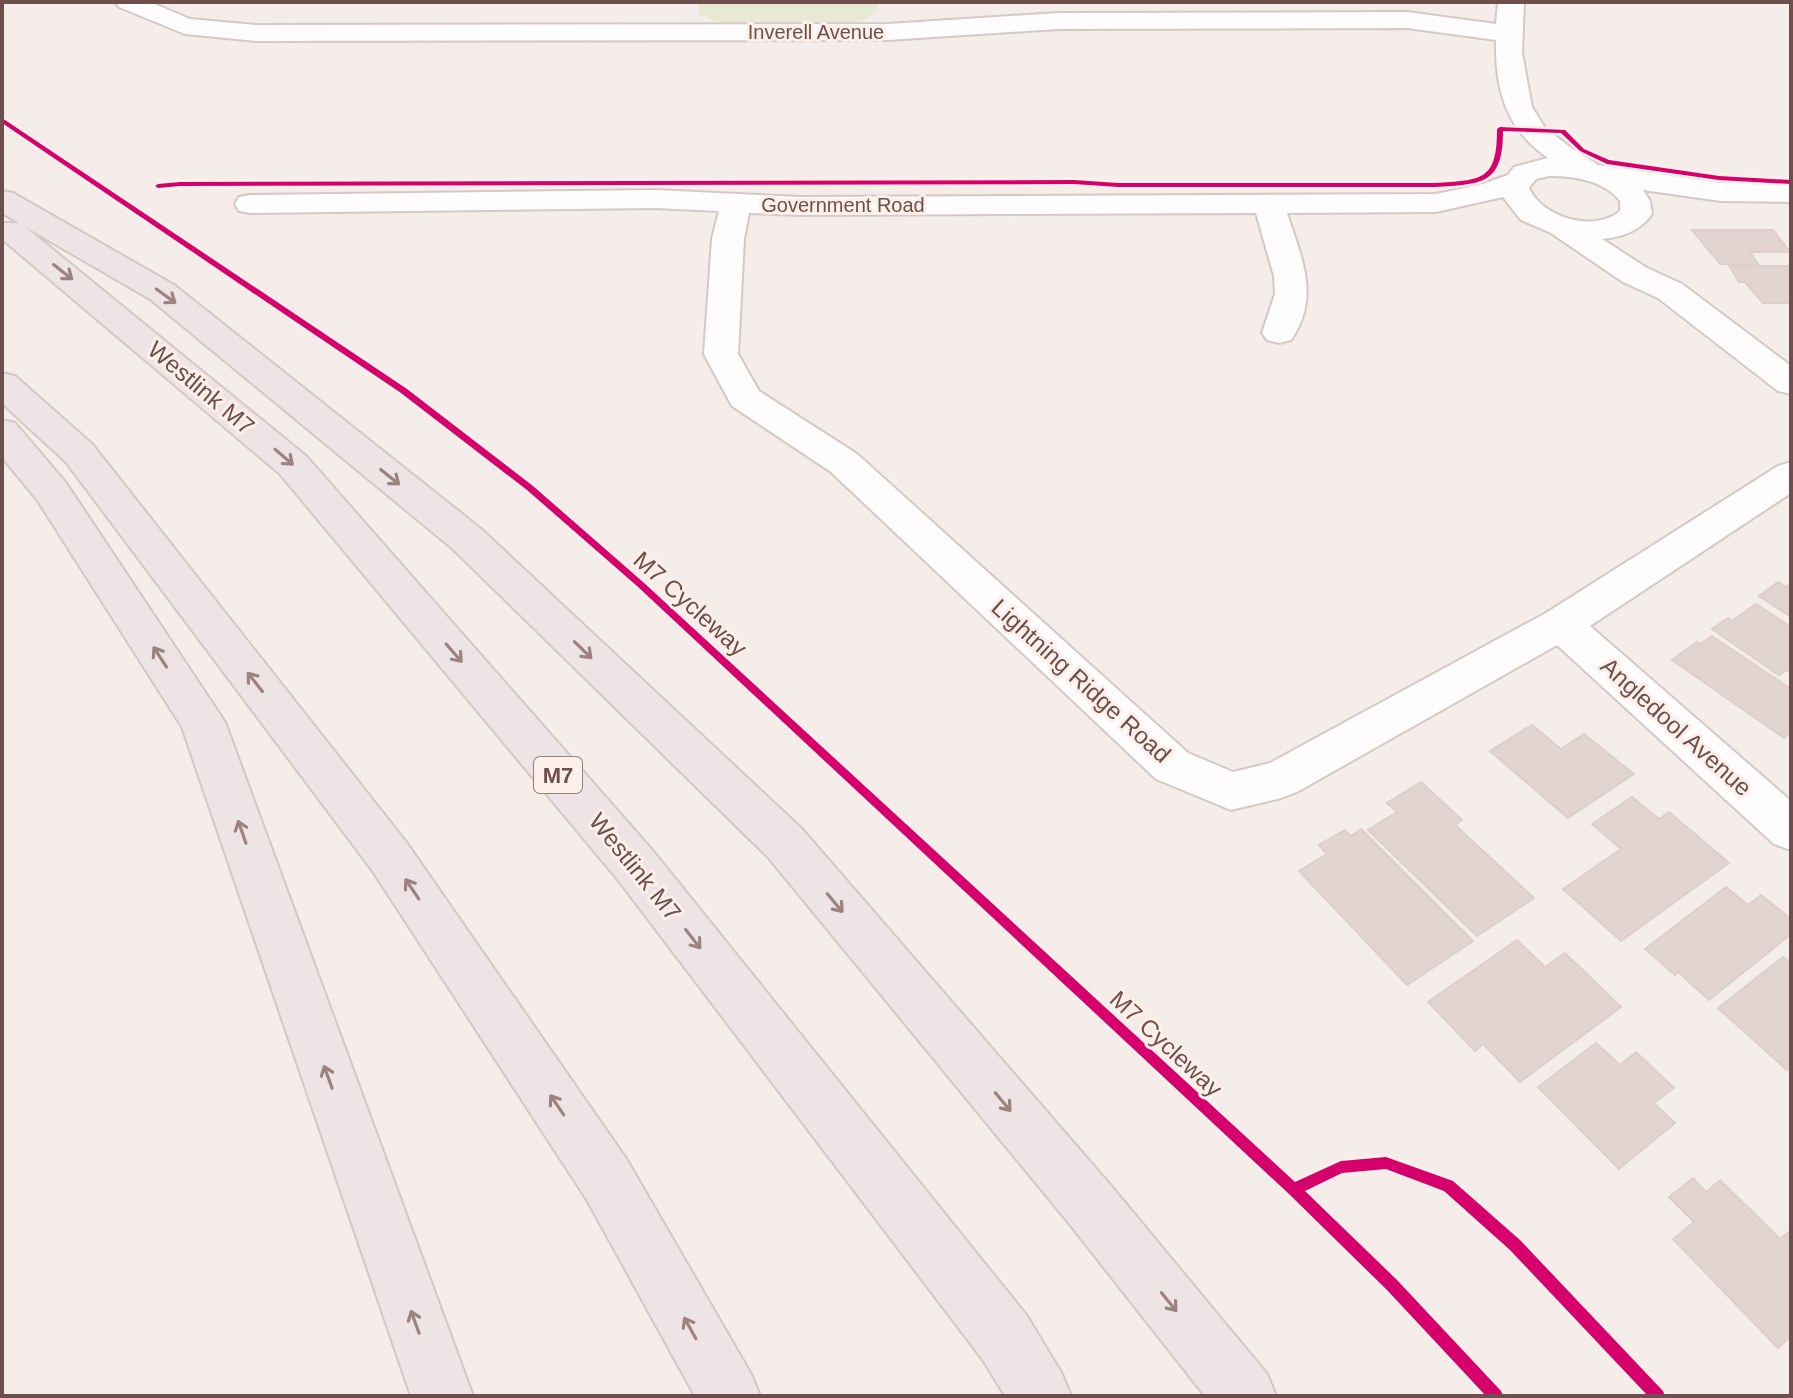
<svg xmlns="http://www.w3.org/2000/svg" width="1793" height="1398" font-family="Arial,sans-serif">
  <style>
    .green { fill: #e7e9d5 }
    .building { fill: #e1d4d1; stroke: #ddcfcc; stroke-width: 2 }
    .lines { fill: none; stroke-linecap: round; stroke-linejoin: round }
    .street-casing { stroke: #d4c9c6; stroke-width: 4 }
    .highway-casing { stroke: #d3c8c6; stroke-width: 4 }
    .street { fill: #fefcfc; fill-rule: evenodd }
    .highway { fill: #efe4e5; fill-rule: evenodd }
    .cycleway-casing { stroke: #fdf0ea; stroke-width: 5 }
    .cycleway { fill: #d6006c; fill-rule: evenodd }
    .oneway { stroke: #9c8382 }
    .labels { text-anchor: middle; stroke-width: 6; stroke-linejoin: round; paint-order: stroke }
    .far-street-label { font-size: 20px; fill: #6f4f4c; stroke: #fdf0ea }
    .shield { fill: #fdf0ea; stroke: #9a7f7b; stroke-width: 2 }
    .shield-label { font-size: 22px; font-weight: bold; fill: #6f4f4c }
    .street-label { font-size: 24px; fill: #6f4f4c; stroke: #fdf0ea }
  </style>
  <rect width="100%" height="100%" fill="#f5ede9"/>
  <!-- green -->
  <path class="green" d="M 699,2 L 879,2 L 878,11 L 862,21 L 849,24 L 725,25 L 698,14 Z"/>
  <!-- building -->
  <path class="building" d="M 1692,230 L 1773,230 L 1790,252 L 1750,252 L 1758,264 L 1720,264 Z
    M 1729,266 L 1791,266 L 1791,303 L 1763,303 L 1745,282 L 1739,282 Z
    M 1778,582 L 1786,587 L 1791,583 L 1791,617 L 1759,596 Z
    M 1756,604 L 1791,627 L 1791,672 L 1787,670 L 1779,675 L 1712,629 L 1728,618 L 1732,621 Z
    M 1712,636 L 1791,689 L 1791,732 L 1784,738 L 1672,660 L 1697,642 L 1700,644 Z
    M 1532,725 L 1561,749 L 1584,734 L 1634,774 L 1568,818 L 1490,751 Z
    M 1421,782 L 1462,820 L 1455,825 L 1534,898 L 1477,936 L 1368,830 L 1397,812 L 1387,803 Z
    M 1632,797 L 1659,819 L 1669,812 L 1729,863 L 1621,941 L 1563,889 L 1621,849 L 1592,824 Z
    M 1361,829 L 1473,941 L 1407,985 L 1299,871 L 1327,854 L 1319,845 L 1345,830 L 1351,836 Z
    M 1726,887 L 1748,905 L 1761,895 L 1791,919 L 1791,934 L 1709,1000 L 1678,972 L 1675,975 L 1645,949 Z
    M 1517,940 L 1545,967 L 1565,953 L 1621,1007 L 1520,1082 L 1483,1044 L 1475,1051 L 1428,1002 Z
    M 1783,957 L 1791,963 L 1791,1066 L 1787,1070 L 1718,1008 Z
    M 1596,1043 L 1620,1065 L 1636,1052 L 1674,1088 L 1654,1103 L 1675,1123 L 1619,1169 L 1538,1087 Z
    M 1693,1178 L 1706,1192 L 1720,1180 L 1780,1239 L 1791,1230 L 1791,1336 L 1778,1348 L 1673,1239 L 1694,1222 L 1669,1197 Z"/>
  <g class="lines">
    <!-- street casing -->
    <g class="street-casing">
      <path id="street" d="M 115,2 L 150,2 L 190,19 L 256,25 L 888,24 L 1058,13 L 1407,12 L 1496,24 L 1498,2 L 1524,2 L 1522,53 L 1532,107 L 1545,128 L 1570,147 L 1598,165 L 1721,183 L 1791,184 L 1791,202 L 1721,201 L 1643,190 L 1650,201 L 1652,214 C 1640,231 1622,237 1602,239 L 1647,268 L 1682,284 L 1791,366 L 1791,394 L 1778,391 L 1658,298 L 1623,282 L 1551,233 L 1521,220 L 1503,197 L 1436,212 L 1287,213 C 1301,257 1321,297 1291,340 L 1279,343 L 1267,340 L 1262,333 L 1275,294 L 1274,276 L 1256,213 L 800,215 L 749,213 L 744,239 L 738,354 L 759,391 L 857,454 L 1188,753 L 1233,772 L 1270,763 L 1546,613 L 1778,466 L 1791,462 L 1791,493 L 1590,626 L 1791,801 L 1791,850 L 1774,844 L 1557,645 L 1297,792 L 1281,798 L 1231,810 L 1156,779 L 831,472 L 732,406 L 704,354 L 712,239 L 719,211 L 656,208 L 250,213 L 239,211 L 235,204 L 239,197 L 250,195 L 656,190 L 800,197 L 1436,194 L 1483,184 L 1508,175 L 1514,167 L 1548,158 C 1506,129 1495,90 1496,40 L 1407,28 L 1058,29 L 888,40 L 256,41 L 185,34 L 119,7 ZM 1549,176 C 1573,176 1604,180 1620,201 L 1620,211 C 1594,233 1543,218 1529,188 L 1536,179 Z"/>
    </g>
    <!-- highway casing -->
    <g class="highway-casing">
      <path id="highway" d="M 2,191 L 13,193 L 174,285 L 481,529 L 802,829 L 1112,1187 L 1267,1374 L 1276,1396 L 1205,1396 L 1072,1227 L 768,857 L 453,549 L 150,299 L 24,226 L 306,456 L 653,851 L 1027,1316 L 1062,1374 L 1071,1396 L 1005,1396 L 983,1360 L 619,881 L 280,474 L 2,239 L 2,223 L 19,223 L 2,213 Z
        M 2,373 L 15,376 L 92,444 L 406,842 L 627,1160 L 751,1374 L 760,1396 L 695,1396 L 587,1200 L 372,870 L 66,462 L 2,403 Z
        M 2,420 L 15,423 L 66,483 L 225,722 L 473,1396 L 411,1396 L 182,727 L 38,501 L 2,457 Z"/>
    </g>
    <!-- street -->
    <use href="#street" class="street"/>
    <!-- highway -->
    <use href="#highway" class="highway"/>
    <!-- cycleway casing -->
    <g class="cycleway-casing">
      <path id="cycleway" d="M 2,118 L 407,389 L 533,486 L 643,582 L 1295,1182 L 1341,1161 L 1386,1157 L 1453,1181 L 1520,1240 L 1663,1391 L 1665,1396 L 1648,1396 L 1510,1250 L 1444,1191 L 1386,1169 L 1342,1173 L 1305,1191 L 1397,1280 L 1501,1391 L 1503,1396 L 1486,1396 L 1387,1290 L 1289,1194 L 637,586 L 527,490 L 401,393 L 2,123 Z
        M 1500,127 L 1565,130 L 1584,149 L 1609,160 L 1719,176 L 1791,180 L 1791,184 L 1719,180 L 1607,164 L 1580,151 L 1561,133 L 1503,131 C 1503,185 1482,184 1435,187 L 1118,187 L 1074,184 L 180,186 L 158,188 L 155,186 L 158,184 L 180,182 L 1074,180 L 1118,183 L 1435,183 C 1482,180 1497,181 1497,129 Z"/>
    </g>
    <!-- cycleway -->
    <use href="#cycleway" class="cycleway"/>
  </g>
  <!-- one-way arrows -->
  <defs><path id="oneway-shaft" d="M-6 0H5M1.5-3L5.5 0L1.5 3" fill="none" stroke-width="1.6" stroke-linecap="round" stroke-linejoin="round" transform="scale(2)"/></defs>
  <g class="oneway">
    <use href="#oneway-shaft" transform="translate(63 272) rotate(38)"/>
    <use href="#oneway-shaft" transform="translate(166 296) rotate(36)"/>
    <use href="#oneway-shaft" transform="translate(284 457) rotate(41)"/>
    <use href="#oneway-shaft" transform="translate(390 477) rotate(39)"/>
    <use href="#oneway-shaft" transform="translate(583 650) rotate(44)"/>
    <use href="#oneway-shaft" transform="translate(454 653) rotate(49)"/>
    <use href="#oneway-shaft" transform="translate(160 657) rotate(-123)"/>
    <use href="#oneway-shaft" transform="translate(255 682) rotate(-128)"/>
    <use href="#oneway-shaft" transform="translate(242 832) rotate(-109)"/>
    <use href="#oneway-shaft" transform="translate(412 889) rotate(-124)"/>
    <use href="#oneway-shaft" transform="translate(835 903) rotate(50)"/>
    <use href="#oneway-shaft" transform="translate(693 939) rotate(52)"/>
    <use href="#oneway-shaft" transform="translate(328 1077) rotate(-110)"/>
    <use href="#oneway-shaft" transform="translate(1003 1102) rotate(50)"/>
    <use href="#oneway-shaft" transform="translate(557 1105) rotate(-124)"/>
    <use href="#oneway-shaft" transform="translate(1169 1302) rotate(51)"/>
    <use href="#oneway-shaft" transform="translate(415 1322) rotate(-110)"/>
    <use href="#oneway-shaft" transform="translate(690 1328) rotate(-119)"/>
  </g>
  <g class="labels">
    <!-- far-street labels -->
    <g class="far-street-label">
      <text x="816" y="39">Inverell Avenue</text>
      <text x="843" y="212">Government Road</text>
    </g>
    <!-- shield labels -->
    <rect class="shield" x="534" y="757" width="48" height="36" rx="6"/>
    <g class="shield-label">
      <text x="558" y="783">M7</text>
    </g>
    <!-- street labels -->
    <g class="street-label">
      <text transform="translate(201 388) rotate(40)" y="8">Westlink M7</text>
      <text transform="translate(690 604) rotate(42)" y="8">M7 Cycleway</text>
      <text transform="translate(1081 681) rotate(42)" y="8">Lightning Ridge Road</text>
      <text transform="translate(1676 727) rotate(42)" y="8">Angledool Avenue</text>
      <text transform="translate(635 867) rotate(51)" y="8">Westlink M7</text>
      <text transform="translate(1166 1044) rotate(43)" y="8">M7 Cycleway</text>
    </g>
  </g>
  <!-- border -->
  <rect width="1793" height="1398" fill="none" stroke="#6f4f4c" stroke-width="8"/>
</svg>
